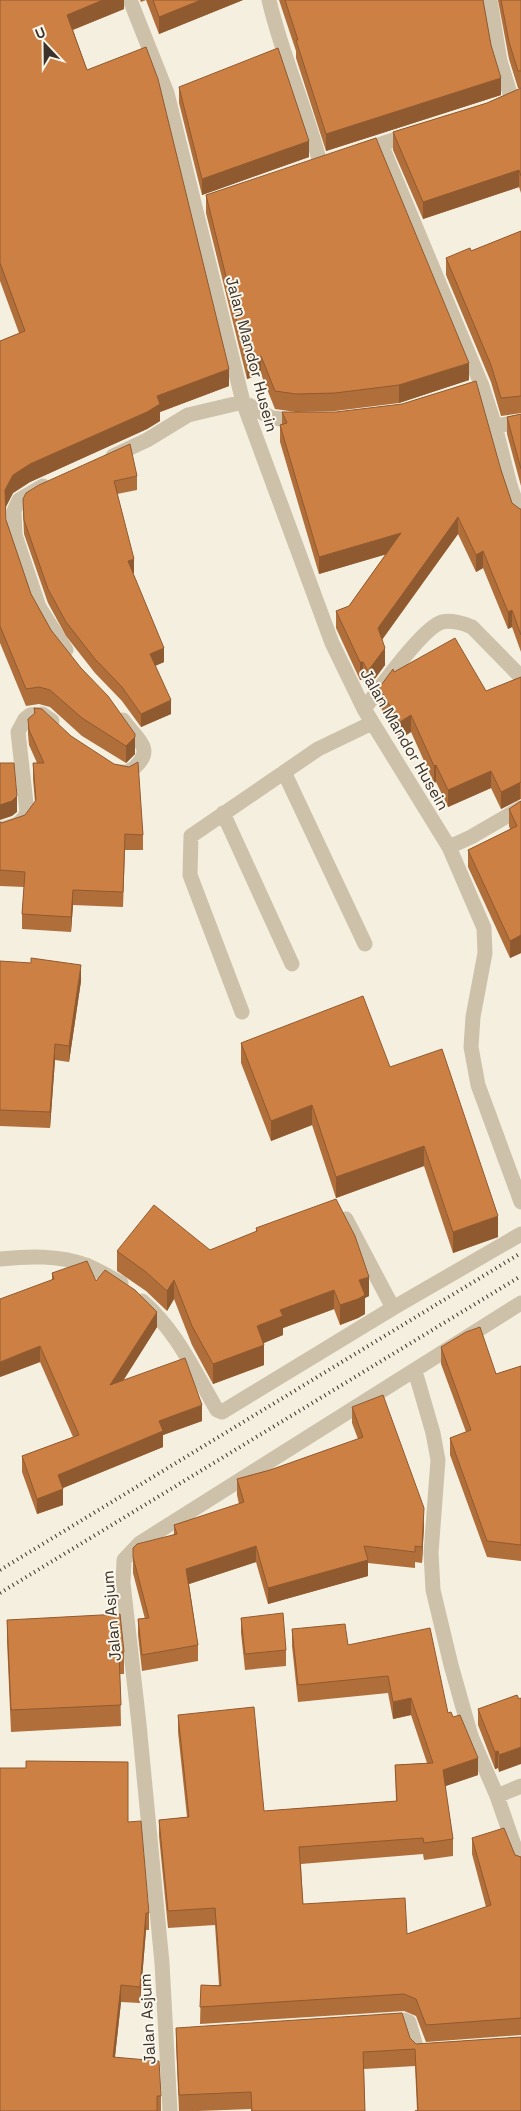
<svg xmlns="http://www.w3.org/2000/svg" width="521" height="2111" font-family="'Space Grotesk',sans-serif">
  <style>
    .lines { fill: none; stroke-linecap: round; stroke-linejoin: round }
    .minor { stroke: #cec1aa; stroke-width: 15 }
    .rail { stroke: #3b322a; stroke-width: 4; stroke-dasharray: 1 4; stroke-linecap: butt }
    .wall { fill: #b06e3a }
    .shaded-wall { fill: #905a30 }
    .building { fill: #cd8044; stroke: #905a30 }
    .labels { text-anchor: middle; stroke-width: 4; stroke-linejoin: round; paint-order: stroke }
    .street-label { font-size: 16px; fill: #3b322a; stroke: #fbf7ec }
  </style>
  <rect width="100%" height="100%" fill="#f5efdf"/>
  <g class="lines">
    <!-- minor -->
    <path class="minor" d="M 130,0 L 167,93 L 243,402 L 332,643 L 364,709 L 449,847 L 484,928 L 485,953 L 473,1017 L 471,1047 L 478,1085 L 521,1202
      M 269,0 C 282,56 306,108 320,163
      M 490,0 L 500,61 L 512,100
      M 381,144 L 482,386
      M 360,151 L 412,134
      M 458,394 L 482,386 L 495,426 L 521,422
      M 495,426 L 510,485 L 521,517
      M 113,456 L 147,440 L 188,415 L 243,402 L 272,418 L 301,421
      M 43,486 L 19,500 L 14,511 L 15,535 L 39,607 L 66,650
      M 364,709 C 378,691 423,627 442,622 C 451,620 464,623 472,627 L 521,677
      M 121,772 C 127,773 130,771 135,767 C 156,748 135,738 123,720
      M 284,772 L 365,944
      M 223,813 L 292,964
      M 0,829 C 13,826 22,825 27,812 L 18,732 L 25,719 L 30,715 L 42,714 L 52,721
      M 449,847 L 471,837 L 521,808
      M 242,1012 L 190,875 L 191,836 L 318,749 L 372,723
      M 346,1219 L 393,1308 L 521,1234
      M 0,1259 C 29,1256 58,1255 86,1265 C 98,1270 109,1277 121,1283
      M 142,1301 C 177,1331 194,1371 217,1410 L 222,1412 L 393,1308
      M 415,1371 L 433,1433 L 438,1460 L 431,1553 L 433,1590 L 451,1665 L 471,1736 L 497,1796
      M 521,1786 L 497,1796 L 521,1865
      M 383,2021 L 404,2020 L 409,2022 L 417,2050 L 422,2053 L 427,2052
      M 170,2111 L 162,1963 L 139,1724 L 123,1583 L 124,1560 L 140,1543 L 521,1303"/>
    <!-- rail -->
    <path class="rail" d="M 0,1570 L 521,1253
      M 0,1593 L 521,1276"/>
  </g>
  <!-- wall -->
  <path class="wall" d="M 0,0 L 124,0 L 124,9 L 73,30 L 87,70 L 229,386 L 160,412 L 160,421 L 147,429 L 30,482 L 13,493 L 6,507 L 6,520 L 31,594 L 51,630 L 135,754 L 126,763 L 82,736 L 50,707 L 39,704 L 26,706 L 0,643 L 0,341 L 19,333 L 0,281 Z
    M 140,0 L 243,0 L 159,34 L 146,0 L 141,2 Z
    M 279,0 L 483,0 L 491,45 L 501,95 L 326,151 L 296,58 L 296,51 Z
    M 498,0 L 521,0 L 521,88 L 518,88 L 509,59 Z
    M 179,87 L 309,157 L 202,195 L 179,103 Z
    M 521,88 L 521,193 L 519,187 L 423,219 L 393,150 L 393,132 L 487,103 Z
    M 206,195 L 469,380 L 399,403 L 335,411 L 296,412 L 275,409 L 261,374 L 247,379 L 206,213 Z
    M 521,231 L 521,413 L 501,416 L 491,382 L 446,275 L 446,258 L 471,251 Z
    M 282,412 L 501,470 L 512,503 L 520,509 L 521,509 L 521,652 L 512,627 L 508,629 L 483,568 L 476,572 L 458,534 L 382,640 L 385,665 L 368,688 L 363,679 L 360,680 L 336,628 L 336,611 L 349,606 L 386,554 L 319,574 L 280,442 L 280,425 L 282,424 Z
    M 521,414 L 521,486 L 507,434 L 507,417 Z
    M 137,476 L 137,490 L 117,494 L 134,573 L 133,573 L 164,662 L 155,666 L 171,714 L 141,727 L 122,701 L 95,673 L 66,636 L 48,603 L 24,534 L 23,513 L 23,499 Z
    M 394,672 L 486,691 L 521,677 L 521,799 L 501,809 L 491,788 L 448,807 L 436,782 L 434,783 L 411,732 L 400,739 L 379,705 L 379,688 Z
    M 34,708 L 143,835 L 143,850 L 125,850 L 123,907 L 73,905 L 71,932 L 22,929 L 22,914 L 24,887 L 0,886 L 0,822 L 2,823 L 25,815 L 35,802 L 33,779 L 33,763 L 37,763 L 29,745 L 28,734 L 28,719 L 34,714 Z
    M 521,801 L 521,953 L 510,958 L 468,867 L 468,850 L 510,829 L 509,826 L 509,809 Z
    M 0,961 L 81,981 L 69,1062 L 55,1060 L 50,1128 L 0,1126 Z
    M 241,1043 L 390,1067 L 498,1237 L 453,1253 L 424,1166 L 336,1198 L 312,1125 L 271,1141 L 241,1063 Z
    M 256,1228 L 369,1296 L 365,1298 L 365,1314 L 358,1318 L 340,1325 L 334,1309 L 283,1328 L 283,1335 L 263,1343 L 264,1365 L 213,1384 L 192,1345 L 174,1299 L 167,1311 L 146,1291 L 117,1271 L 117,1251 L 210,1250 L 256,1232 Z
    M 52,1273 L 96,1281 L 157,1327 L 123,1381 L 202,1421 L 163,1435 L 163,1447 L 63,1488 L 63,1505 L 37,1514 L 22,1472 L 22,1456 L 73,1437 L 40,1362 L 0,1377 L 52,1279 Z
    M 441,1347 L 496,1374 L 521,1366 L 521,1561 L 487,1557 L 450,1455 L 450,1438 L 466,1432 L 441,1364 Z
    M 352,1407 L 424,1524 L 422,1563 L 415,1562 L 415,1568 L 368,1563 L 368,1576 L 268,1604 L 256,1562 L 189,1584 L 198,1645 L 198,1661 L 142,1671 L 138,1635 L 138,1619 L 145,1619 L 133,1573 L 133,1557 L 174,1534 L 174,1525 L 239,1504 L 237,1495 L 237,1479 L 270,1470 L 358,1439 L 352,1423 Z
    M 241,1618 L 286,1650 L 286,1666 L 245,1670 L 241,1633 Z
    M 7,1620 L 124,1652 L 124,1674 L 120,1674 L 121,1726 L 11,1732 L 7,1641 Z
    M 292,1629 L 348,1645 L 448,1713 L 453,1717 L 478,1775 L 445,1786 L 453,1839 L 453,1856 L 424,1860 L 423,1854 L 301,1864 L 303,1904 L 407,1934 L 486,1907 L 472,1854 L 472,1838 L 521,1857 L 521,2035 L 426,2042 L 416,2016 L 404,2011 L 200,2024 L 201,1985 L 219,1985 L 215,1925 L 168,1928 L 159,1836 L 159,1820 L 187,1817 L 178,1732 L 178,1715 L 264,1811 L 396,1801 L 395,1765 L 427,1763 L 411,1715 L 393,1719 L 388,1693 L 298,1702 L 292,1646 Z
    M 519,1699 L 499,1772 L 498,1768 L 495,1769 L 478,1725 L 478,1709 Z
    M 128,1822 L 149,1913 L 149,1930 L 146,1930 L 140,2003 L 121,2002 L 115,2057 L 161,2096 L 161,2111 L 0,2111 Z
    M 176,2028 L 410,2038 L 416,2044 L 521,2037 L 417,2110 L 415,2066 L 364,2069 L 365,2111 L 251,2111 L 251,2109 L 198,2111 L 179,2111 L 176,2045 Z"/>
  <!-- shaded-wall -->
  <path class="shaded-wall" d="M 103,0 L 124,0 L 124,9 L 67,32 L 67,15 Z
    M 201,0 L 243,0 L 159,34 L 159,17 Z
    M 501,78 L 501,95 L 326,151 L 326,134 Z
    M 309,141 L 309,157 L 202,195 L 202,179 Z
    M 519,170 L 519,187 L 423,219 L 423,202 Z
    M 261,356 L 261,374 L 247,379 L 247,362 Z
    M 469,363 L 469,380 L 399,403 L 399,385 Z
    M 229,369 L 229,386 L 160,412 L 160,421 L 147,429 L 30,482 L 13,493 L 5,508 L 5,490 L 13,475 L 30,464 L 157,396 Z
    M 458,517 L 458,534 L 378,645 L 378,628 Z
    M 401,533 L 401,550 L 319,574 L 319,557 Z
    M 483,551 L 483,568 L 476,572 L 476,555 Z
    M 134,559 L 134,573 L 128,574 L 128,561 Z
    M 512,610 L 512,627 L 508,629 L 508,612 Z
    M 164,648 L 164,662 L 150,668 L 150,654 Z
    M 385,648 L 385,665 L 368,688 L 368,671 Z
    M 360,662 L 363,662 L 363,679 L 360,680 Z
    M 171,700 L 171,714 L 141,727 L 141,714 Z
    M 411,715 L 411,732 L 400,739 L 400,722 Z
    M 135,737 L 135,754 L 126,763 L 126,746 Z
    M 436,765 L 436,782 L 434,783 L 434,766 Z
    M 491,771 L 491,788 L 448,807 L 448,790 Z
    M 520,782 L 520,799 L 501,809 L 501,792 Z
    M 17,796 L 17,812 L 12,816 L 0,820 L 0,805 Z
    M 73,890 L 73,905 L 71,932 L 71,917 Z
    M 521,935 L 521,953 L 510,958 L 510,941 Z
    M 81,965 L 81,981 L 69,1062 L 69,1046 Z
    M 55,1044 L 55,1060 L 50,1128 L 50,1112 Z
    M 312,1105 L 312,1125 L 271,1141 L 271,1121 Z
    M 424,1146 L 424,1166 L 336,1198 L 336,1177 Z
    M 498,1216 L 498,1237 L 453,1253 L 453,1232 Z
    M 369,1277 L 369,1296 L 365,1298 L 365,1314 L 358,1318 L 340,1325 L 340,1305 L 359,1280 Z
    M 174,1280 L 174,1299 L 167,1311 L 167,1291 Z
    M 334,1290 L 334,1309 L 283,1328 L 283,1335 L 257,1346 L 257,1326 L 280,1310 Z
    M 157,1312 L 157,1327 L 110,1401 L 110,1385 Z
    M 264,1345 L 264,1365 L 213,1384 L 213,1364 Z
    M 40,1346 L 40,1362 L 0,1377 L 0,1362 Z
    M 202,1405 L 202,1421 L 163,1435 L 163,1447 L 58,1490 L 58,1475 L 159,1421 Z
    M 63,1489 L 63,1505 L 37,1514 L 37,1499 Z
    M 424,1508 L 424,1524 L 422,1563 L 422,1547 Z
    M 256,1546 L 256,1562 L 186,1585 L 186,1569 Z
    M 368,1560 L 368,1576 L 268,1604 L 268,1588 Z
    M 411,1698 L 411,1715 L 393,1719 L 393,1702 Z
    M 521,1747 L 521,1764 L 499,1772 L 499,1755 Z
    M 498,1751 L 498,1768 L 495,1769 L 495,1752 Z
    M 478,1758 L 478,1775 L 443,1787 L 443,1770 Z
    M 146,1913 L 146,1930 L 140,2003 L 140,1987 Z
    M 121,1985 L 121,2002 L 113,2074 L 113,2057 Z"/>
  <!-- building -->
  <path class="building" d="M 0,0 L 103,0 L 67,15 L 87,70 L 146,47 L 158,79 L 229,369 L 157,396 L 160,404 L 147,412 L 30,464 L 13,475 L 5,490 L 6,520 L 31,594 L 51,630 L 81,668 L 108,696 L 135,734 L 135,737 L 126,746 L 82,718 L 50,690 L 39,687 L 26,689 L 0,626 L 0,341 L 25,331 L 0,263 Z
    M 153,0 L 201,0 L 159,17 Z
    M 285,0 L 483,0 L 491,45 L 501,78 L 326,134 L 296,40 L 298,40 Z
    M 501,0 L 521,0 L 521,71 L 518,71 L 509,42 Z
    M 278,48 L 309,141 L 202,179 L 179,87 Z
    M 521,88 L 521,176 L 519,170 L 423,202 L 393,132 L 487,103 Z
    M 376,138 L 469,363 L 399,385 L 335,393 L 296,394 L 275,391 L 261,356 L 247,362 L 206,195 Z
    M 521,231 L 521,396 L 501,398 L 491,365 L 446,258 L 470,248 L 471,251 Z
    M 476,381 L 501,470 L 512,503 L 520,509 L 521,509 L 521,635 L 512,610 L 508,612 L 483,551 L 476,555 L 458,517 L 378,628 L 385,648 L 368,671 L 363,662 L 360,662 L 336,611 L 349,606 L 401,533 L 319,557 L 280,425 L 287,423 L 282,412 L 336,412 L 402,404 Z
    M 521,414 L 521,469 L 507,417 Z
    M 130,444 L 137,476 L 114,481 L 134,559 L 128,561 L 164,648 L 150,654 L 171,700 L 141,714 L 122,687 L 95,659 L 66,622 L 48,589 L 24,520 L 23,499 L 26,493 L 39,485 Z
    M 455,638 L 486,691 L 521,677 L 521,782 L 501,792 L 491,771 L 448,790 L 436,765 L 434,766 L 411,715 L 400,722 L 379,688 L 393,669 L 394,672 Z
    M 34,708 L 42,709 L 71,736 L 114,764 L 129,767 L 138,762 L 143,835 L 125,834 L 123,892 L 73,890 L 71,917 L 22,914 L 25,872 L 0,870 L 0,822 L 2,823 L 25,815 L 36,800 L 33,763 L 44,763 L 29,730 L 28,719 L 35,713 Z
    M 0,763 L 14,763 L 17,796 L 12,801 L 0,805 Z
    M 521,801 L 521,935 L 510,941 L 468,850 L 517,826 L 509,809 Z
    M 31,958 L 81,965 L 69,1046 L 55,1044 L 50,1112 L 0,1110 L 0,961 L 31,963 Z
    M 363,996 L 390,1067 L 442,1049 L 498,1216 L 453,1232 L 424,1146 L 336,1177 L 312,1105 L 271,1121 L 241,1043 Z
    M 336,1199 L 355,1236 L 369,1277 L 359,1280 L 365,1295 L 358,1299 L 340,1305 L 334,1290 L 280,1310 L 283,1316 L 257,1326 L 264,1345 L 213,1364 L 192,1326 L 174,1280 L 167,1291 L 146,1272 L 117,1251 L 154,1205 L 210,1250 L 257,1231 L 256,1228 Z
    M 87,1261 L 96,1281 L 105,1270 L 135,1290 L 157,1312 L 110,1385 L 185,1358 L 202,1405 L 159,1421 L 163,1431 L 58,1475 L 63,1489 L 37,1499 L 22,1456 L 79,1435 L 40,1346 L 0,1362 L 0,1299 L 54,1279 L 52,1273 Z
    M 480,1327 L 496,1374 L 521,1366 L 521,1545 L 487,1541 L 450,1438 L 471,1430 L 441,1347 L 466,1332 Z
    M 383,1395 L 424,1508 L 422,1547 L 415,1546 L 415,1552 L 364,1546 L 368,1560 L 268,1588 L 256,1546 L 186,1569 L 198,1645 L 142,1655 L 138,1619 L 149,1618 L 133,1557 L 133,1548 L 137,1544 L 177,1534 L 174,1525 L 244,1502 L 237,1479 L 270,1470 L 363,1437 L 352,1407 Z
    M 283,1613 L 286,1650 L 245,1654 L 241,1618 Z
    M 120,1614 L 124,1652 L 119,1653 L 121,1705 L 11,1710 L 7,1620 Z
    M 345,1624 L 348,1645 L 430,1628 L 448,1713 L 451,1712 L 453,1717 L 460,1715 L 478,1758 L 443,1770 L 453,1839 L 424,1843 L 423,1838 L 299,1847 L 303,1904 L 405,1898 L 407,1934 L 491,1905 L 472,1838 L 504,1828 L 515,1855 L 521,1857 L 521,2018 L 426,2025 L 416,1999 L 404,1994 L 200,2007 L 201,1985 L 221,1986 L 215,1908 L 168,1911 L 159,1820 L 189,1817 L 178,1715 L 254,1707 L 264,1811 L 397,1801 L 395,1765 L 433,1763 L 411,1698 L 393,1702 L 388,1676 L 298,1685 L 292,1629 Z
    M 517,1695 L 519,1699 L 521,1698 L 521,1747 L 499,1755 L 498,1751 L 495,1752 L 478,1709 Z
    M 26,1761 L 128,1762 L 128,1822 L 141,1821 L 149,1913 L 146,1913 L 140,1987 L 121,1985 L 113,2057 L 159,2061 L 161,2096 L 157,2096 L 157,2111 L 0,2111 L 0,1768 L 26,1768 Z
    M 402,2013 L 410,2038 L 416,2044 L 521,2037 L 521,2111 L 415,2111 L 418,2110 L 415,2049 L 363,2052 L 365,2111 L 252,2111 L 251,2092 L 179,2095 L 176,2028 Z"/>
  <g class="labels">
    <!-- street labels -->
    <g class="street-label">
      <text transform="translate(252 354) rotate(75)" y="6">Jalan Mandor Husein</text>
      <text transform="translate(405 739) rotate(60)" y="6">Jalan Mandor Husein</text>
      <text transform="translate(111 1616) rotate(-95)" y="6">Jalan Asjum</text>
      <text transform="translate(147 2019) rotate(-93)" y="6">Jalan Asjum</text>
    </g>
  </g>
  <!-- north arrow -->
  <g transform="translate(45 45) rotate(338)" stroke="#fbf7ec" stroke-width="4" paint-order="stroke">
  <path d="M0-4L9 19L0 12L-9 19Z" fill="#3b322a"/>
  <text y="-8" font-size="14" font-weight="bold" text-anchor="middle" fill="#3b322a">U</text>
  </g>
</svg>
